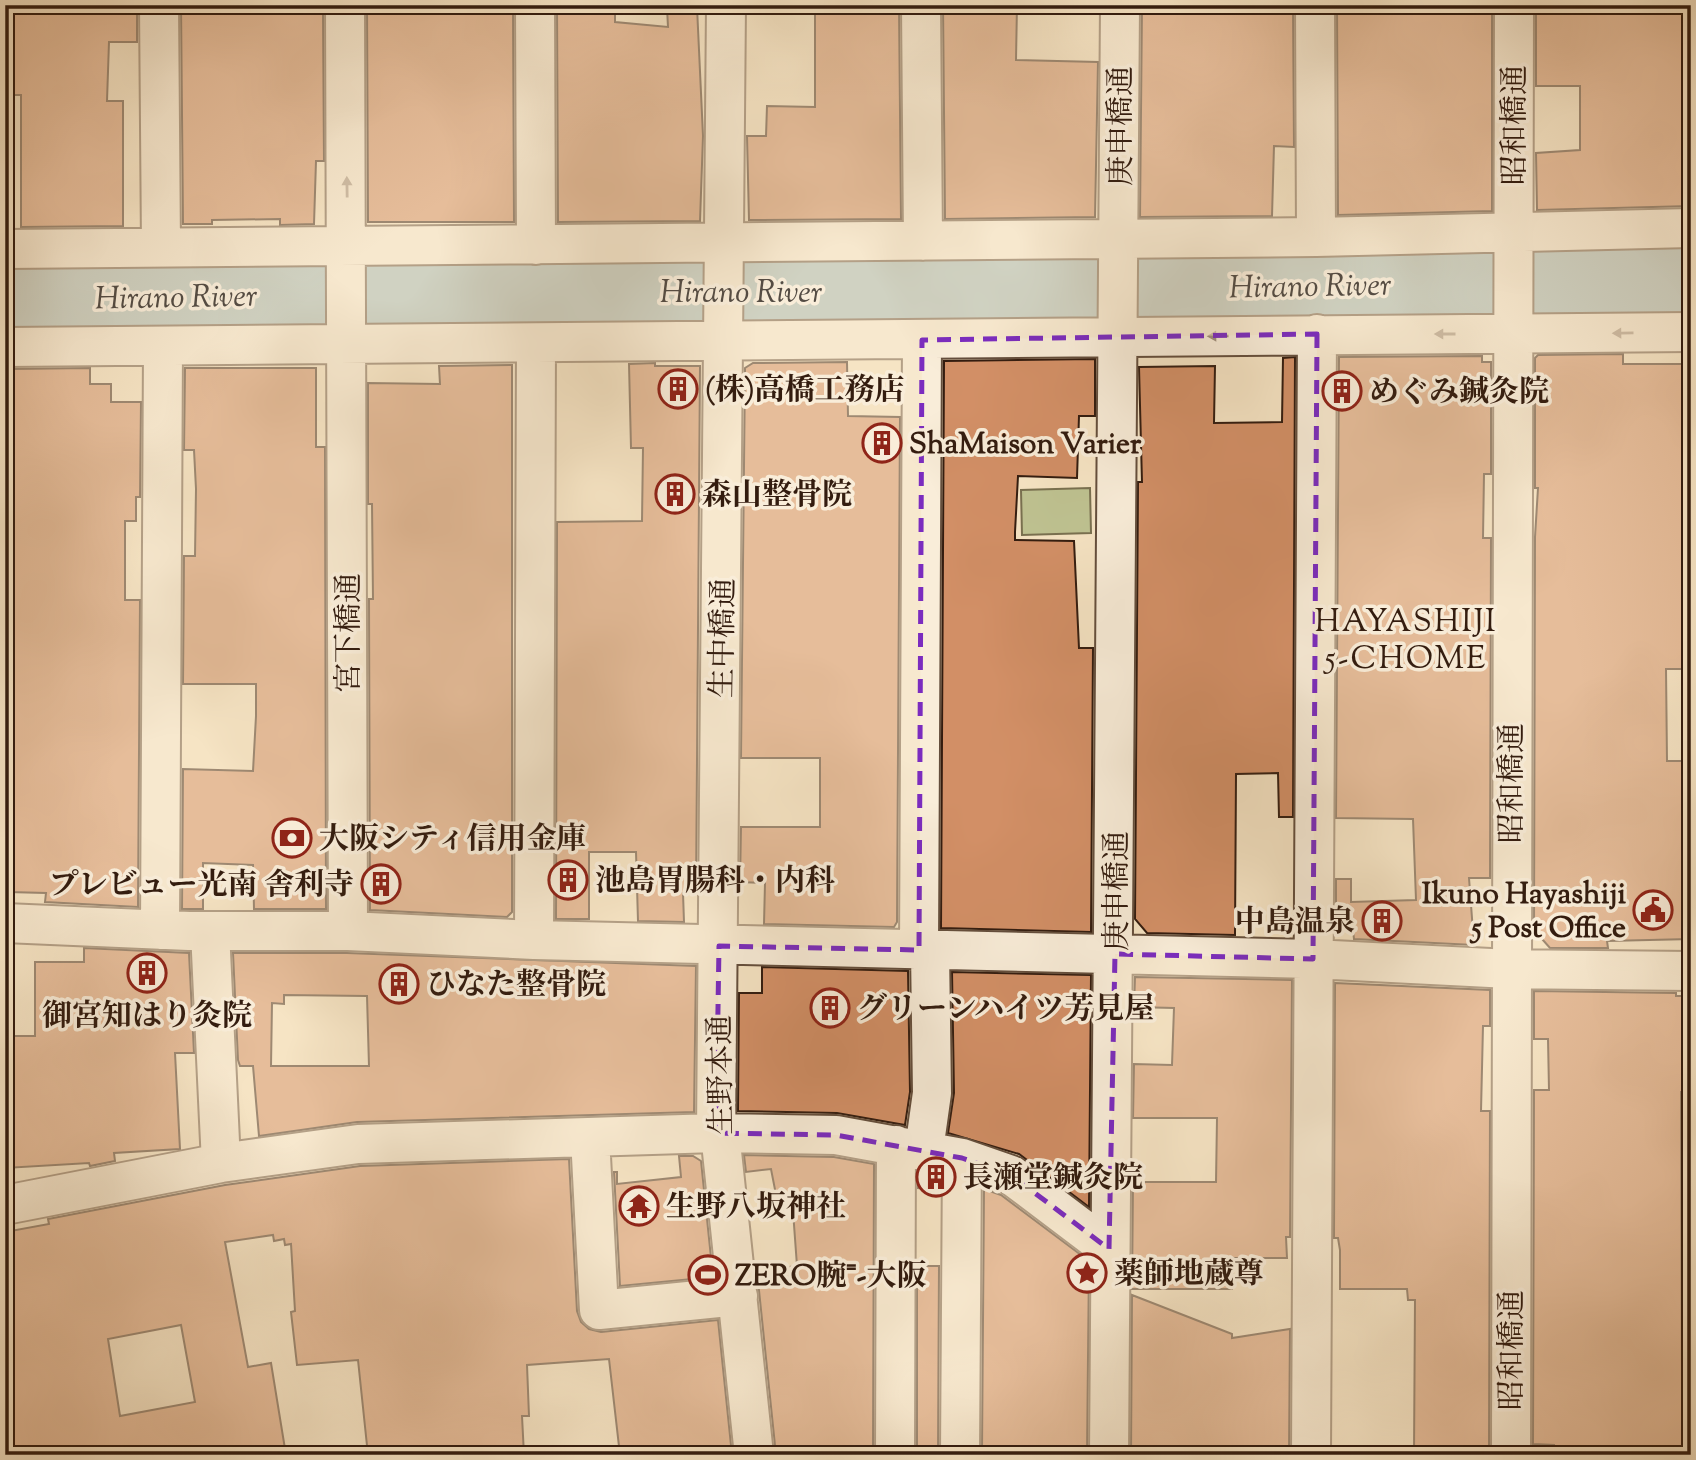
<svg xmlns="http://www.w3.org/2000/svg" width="1696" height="1460" font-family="'Sorts Mill Goudy','Noto Serif JP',serif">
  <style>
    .green { fill: #bfc392; stroke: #797050; stroke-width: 2 }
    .water { fill: #a2bcbf; stroke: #767c79; stroke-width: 2 }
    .building { fill: #d28f66; stroke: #331c0f; stroke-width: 2; fill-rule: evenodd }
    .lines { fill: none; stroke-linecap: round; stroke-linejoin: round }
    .minor-casing { stroke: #644e3c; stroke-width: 42 }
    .minor { stroke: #f9edd9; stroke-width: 38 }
    .oneway { fill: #a08f7e }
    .marked { fill: none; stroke: #7b2cbf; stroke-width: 5; stroke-dasharray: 14 9; stroke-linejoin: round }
    .labels { text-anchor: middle; stroke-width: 7; stroke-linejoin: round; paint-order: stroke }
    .street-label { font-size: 30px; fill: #331c0f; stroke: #f9edd9 }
    .poi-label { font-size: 30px; font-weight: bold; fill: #331c0f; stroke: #f9edd9; text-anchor: start }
    .water-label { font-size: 32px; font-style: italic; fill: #544c44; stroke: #f9edd9 }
    .neighbourhood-label { font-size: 32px; letter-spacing: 2px; fill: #331c0f; stroke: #f9edd9 }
  </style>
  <rect width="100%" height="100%" fill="#f6e4c4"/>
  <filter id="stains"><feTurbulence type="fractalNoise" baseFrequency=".00286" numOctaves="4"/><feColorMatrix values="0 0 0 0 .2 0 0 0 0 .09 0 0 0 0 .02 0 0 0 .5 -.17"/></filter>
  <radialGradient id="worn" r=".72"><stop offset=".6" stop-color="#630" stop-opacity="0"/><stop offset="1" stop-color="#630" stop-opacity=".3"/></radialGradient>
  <!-- green -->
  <path class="green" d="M 1090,488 L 1091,533 L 1022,535 L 1021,490 Z"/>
  <!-- water -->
  <path class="water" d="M 1691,244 L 1691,317 L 5,335 L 5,261 Z"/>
  <!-- building -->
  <path class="building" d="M 5,5 L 137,5 L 137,42 L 109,42 L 107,101 L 123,101 L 123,226 L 21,227 L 21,95 L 5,95 Z
    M 181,5 L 278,5 L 278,11 L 323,12 L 324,161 L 316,161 L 314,224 L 280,225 L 280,219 L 212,220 L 212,224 L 183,224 Z
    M 367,5 L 513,5 L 514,222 L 368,222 Z
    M 557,5 L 615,5 L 615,22 L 668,27 L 667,8 L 697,7 L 703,136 L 700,221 L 558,222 Z
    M 815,5 L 899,5 L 901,219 L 749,220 L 747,136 L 766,136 L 767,106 L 815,107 Z
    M 943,5 L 1017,5 L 1016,60 L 1098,62 L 1095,217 L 945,219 Z
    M 1142,5 L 1293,5 L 1294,147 L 1274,146 L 1272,216 L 1140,217 Z
    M 1337,5 L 1492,5 L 1492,211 L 1338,215 Z
    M 1536,5 L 1691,5 L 1691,206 L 1537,210 L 1536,153 L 1580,150 L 1580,86 L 1536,86 Z
    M 1623,354 L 1623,364 L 1691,364 L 1691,669 L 1666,669 L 1667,761 L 1690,761 L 1688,890 L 1691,890 L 1691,939 L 1607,941 L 1608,948 L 1550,948 L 1534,930 L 1535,537 L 1538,488 L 1535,488 L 1535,358 L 1538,355 Z
    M 1482,356 L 1482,362 L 1491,362 L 1491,474 L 1484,474 L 1483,538 L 1491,538 L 1490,878 L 1469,878 L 1474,945 L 1354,939 L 1353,930 L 1336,930 L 1336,879 L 1351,879 L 1351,902 L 1416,900 L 1413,819 L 1336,818 L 1339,357 Z
    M 1295,357 L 1293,817 L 1279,817 L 1278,773 L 1236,774 L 1235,935 L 1147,933 L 1135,919 L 1138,482 L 1142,482 L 1139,367 L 1215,366 L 1214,423 L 1282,422 L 1283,358 Z
    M 1095,359 L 1095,416 L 1079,416 L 1077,478 L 1018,476 L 1015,532 L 1015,540 L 1074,541 L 1079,648 L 1093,648 L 1091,932 L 941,928 L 944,361 Z
    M 847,362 L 848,416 L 900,417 L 897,922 L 894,927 L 764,924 L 765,883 L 740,882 L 741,827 L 820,827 L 820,758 L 741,758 L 745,368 L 753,363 Z
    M 655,363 L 655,366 L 700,366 L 696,893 L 683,893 L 684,922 L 638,921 L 636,852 L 589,852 L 589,919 L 556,919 L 557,522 L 642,521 L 643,448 L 631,448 L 629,364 Z
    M 512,365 L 512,912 L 507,917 L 370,910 L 369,599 L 373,599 L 372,504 L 368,504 L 368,383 L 440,384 L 439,366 Z
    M 90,368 L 90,384 L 111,384 L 111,402 L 141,402 L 140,497 L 136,497 L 136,521 L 125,521 L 125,600 L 140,600 L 138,907 L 45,902 L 46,893 L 8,892 L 5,376 L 12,369 Z
    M 185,368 L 316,368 L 316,447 L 325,447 L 326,909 L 254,909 L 253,865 L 203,863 L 203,909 L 182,909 L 183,769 L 253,771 L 256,716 L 256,684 L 183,684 L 184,556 L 195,556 L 196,489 L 194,450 L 184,450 Z
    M 84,948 L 189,953 L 194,1053 L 175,1053 L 180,1149 L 114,1153 L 115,1161 L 90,1166 L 89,1163 L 5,1168 L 5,1111 L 11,1111 L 11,1036 L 35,1036 L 35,962 L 84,962 Z
    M 233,953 L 347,953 L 696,966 L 694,1112 L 357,1122 L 259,1136 L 253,1066 L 240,1066 L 238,1060 ZM 284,995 L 367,996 L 369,1066 L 271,1066 L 272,1003 L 284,1004 Z
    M 762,967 L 908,971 L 910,1092 L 905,1125 L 837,1113 L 738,1111 L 739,993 L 762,993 Z
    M 952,972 L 1091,975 L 1089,1207 L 1019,1154 L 948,1133 L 954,1093 Z
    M 1135,977 L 1292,980 L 1290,1237 L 1286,1237 L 1287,1258 L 1233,1258 L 1232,1289 L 1132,1289 L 1133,1182 L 1216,1182 L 1217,1118 L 1133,1118 L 1134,1064 L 1172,1065 L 1174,1008 L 1134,1007 Z
    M 1335,983 L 1490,990 L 1490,1026 L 1483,1026 L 1481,1111 L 1490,1111 L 1489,1450 L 1481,1455 L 1414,1454 L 1415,1300 L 1408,1300 L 1407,1289 L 1340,1289 L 1340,1250 L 1338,1238 L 1334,1238 Z
    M 1534,991 L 1676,993 L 1676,996 L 1683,996 L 1683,1061 L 1691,1061 L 1691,1092 L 1681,1092 L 1682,1385 L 1691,1385 L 1691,1451 L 1554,1453 L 1554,1445 L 1533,1444 L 1534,1090 L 1549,1090 L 1548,1039 L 1534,1039 Z
    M 744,1155 L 834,1157 L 874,1164 L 873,1455 L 776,1455 L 757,1271 L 797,1266 L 793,1211 L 779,1210 L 771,1169 L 746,1172 Z
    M 679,1156 L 693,1156 L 701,1161 L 713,1277 L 620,1286 L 614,1172 L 617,1172 L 617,1184 L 681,1177 Z
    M 569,1159 L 577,1311 L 581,1322 L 589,1329 L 601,1332 L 718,1320 L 732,1455 L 620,1455 L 609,1359 L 527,1365 L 529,1416 L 522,1416 L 524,1455 L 368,1455 L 358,1360 L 297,1365 L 291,1312 L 295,1311 L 291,1244 L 285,1245 L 284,1239 L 274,1241 L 273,1235 L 225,1242 L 248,1367 L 271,1363 L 286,1455 L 5,1455 L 5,1232 L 49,1224 L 48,1219 L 225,1185 L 360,1166 ZM 181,1325 L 195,1402 L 120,1416 L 108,1339 Z
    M 918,1172 L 940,1176 L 940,1190 L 918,1188 Z
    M 984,1189 L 1001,1195 L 1089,1261 L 1087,1455 L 982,1451 Z
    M 917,1266 L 939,1266 L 938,1455 L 917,1455 Z
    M 1132,1295 L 1232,1334 L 1232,1338 L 1290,1329 L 1289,1455 L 1131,1455 Z"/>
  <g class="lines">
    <!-- minor casing -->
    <g class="minor-casing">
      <path id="minor" d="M 159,5 L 161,247
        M 345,5 L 348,931
        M 535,5 L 536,245
        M 726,5 L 716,1133 L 720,1133 L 754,1455
        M 921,5 L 923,241
        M 1315,5 L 1316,237
        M 5,249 L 1316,237 L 1691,228
        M 5,347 L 1691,332
        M 5,923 L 189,931 L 348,931 L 534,940 L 1313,959 L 1510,969 L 1691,971
        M 160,930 L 163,347
        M 210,931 L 221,1163
        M 534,940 L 536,343
        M 919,950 L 922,340
        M 720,1133 L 836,1135 L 962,1158 L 1011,1175 L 1109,1249
        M 590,1137 L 599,1310 L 738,1296
        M 924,1150 L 932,1093 L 930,950
        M 5,1205 L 221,1163 L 358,1144 L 716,1133
        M 895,1455 L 896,1145
        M 960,1455 L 962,1158
        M 1109,1455 L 1120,5
        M 1311,1455 L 1317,334
        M 1511,1455 L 1514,5"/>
    </g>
    <!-- minor -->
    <use href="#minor" class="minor"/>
  </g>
  <!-- one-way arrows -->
  <defs><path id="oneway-solid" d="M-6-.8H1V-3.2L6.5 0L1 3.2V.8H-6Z" transform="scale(1.75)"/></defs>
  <g class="oneway">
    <use href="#oneway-solid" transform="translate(347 187) rotate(-91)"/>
    <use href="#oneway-solid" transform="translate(1623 333) rotate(179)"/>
    <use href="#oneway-solid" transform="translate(1445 334) rotate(180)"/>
    <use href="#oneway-solid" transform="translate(1218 336) rotate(179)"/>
  </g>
  <!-- marked area -->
  <path d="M0 0H1696V1460H0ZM 1317,334 L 1313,959 L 1115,954 L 1109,1249 L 1011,1175 L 962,1158 L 836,1135 L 716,1133 L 719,946 L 919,950 L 922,340 Z" fill="#f6e4c4" fill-opacity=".55" fill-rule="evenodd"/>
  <path class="marked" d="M 1317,334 L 1313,959 L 1115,954 L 1109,1249 L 1011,1175 L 962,1158 L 836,1135 L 716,1133 L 719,946 L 919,950 L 922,340 Z"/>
  <!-- icons -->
  <defs>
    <g id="building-ring" transform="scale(2.0125)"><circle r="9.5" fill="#f9edd9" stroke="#8f2418" stroke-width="1.5"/><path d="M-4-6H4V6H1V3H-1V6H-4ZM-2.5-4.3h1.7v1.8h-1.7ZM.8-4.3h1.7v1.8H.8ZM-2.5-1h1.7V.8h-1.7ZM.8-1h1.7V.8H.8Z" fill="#8f2418"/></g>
    <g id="bank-ring" transform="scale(2.0125)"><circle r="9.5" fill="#f9edd9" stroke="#8f2418" stroke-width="1.5"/><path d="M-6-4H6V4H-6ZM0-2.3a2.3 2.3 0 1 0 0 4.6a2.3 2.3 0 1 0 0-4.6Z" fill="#8f2418"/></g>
    <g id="civic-ring" transform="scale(2.0125)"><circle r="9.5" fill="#f9edd9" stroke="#8f2418" stroke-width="1.5"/><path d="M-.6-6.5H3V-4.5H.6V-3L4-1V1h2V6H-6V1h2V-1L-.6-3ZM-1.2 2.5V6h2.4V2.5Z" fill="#8f2418"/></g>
    <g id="temple-ring" transform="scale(2.0125)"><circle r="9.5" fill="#f9edd9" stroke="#8f2418" stroke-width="1.5"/><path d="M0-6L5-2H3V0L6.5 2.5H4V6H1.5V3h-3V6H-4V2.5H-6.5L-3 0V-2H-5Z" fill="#8f2418"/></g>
    <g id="sight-ring" transform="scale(2.0125)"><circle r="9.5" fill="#f9edd9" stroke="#8f2418" stroke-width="1.5"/><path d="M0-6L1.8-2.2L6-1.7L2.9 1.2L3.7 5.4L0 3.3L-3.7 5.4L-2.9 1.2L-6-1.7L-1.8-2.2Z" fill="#8f2418"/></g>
    <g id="stadium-ring" transform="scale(2.0125)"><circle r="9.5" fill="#f9edd9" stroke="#8f2418" stroke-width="1.5"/><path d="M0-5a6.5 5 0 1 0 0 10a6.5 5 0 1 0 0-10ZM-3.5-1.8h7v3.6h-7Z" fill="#8f2418"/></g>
  </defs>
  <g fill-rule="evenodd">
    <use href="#building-ring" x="678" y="389"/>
    <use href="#building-ring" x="1342" y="391"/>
    <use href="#building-ring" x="882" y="443"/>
    <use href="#building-ring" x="675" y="494"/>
    <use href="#bank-ring" x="292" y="838"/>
    <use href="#building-ring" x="568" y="880"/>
    <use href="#building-ring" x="381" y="884"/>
    <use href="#civic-ring" x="1653" y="910"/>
    <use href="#building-ring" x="1382" y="921"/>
    <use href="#building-ring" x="147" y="973"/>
    <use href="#building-ring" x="399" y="984"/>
    <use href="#building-ring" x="830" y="1008"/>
    <use href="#building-ring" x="936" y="1177"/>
    <use href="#temple-ring" x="639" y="1206"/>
    <use href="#sight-ring" x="1087" y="1273"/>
    <use href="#stadium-ring" x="708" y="1275"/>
  </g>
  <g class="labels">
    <!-- street labels -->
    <g class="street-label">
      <text transform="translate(1514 125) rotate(-90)" y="10">昭和橋通</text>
      <text transform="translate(1120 126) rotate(-90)" y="10">庚申橋通</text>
      <text transform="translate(348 633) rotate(-90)" y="10">宮下橋通</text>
      <text transform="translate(722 638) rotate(-89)" y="10">生中橋通</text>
      <text transform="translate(1511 783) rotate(-90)" y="10">昭和橋通</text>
      <text transform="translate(1116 891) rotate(-90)" y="10">庚申橋通</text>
      <text transform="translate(720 1075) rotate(-91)" y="10">生野本通</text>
      <text transform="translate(1511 1350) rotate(-90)" y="10">昭和橋通</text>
    </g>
    <!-- poi labels -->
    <g class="poi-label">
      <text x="705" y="399">(株)高橋工務店</text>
      <text x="1369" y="401">めぐみ鍼灸院</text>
      <text x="909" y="453">ShaMaison Varier</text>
      <text x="702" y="504">森山整骨院</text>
      <text x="319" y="848">大阪シティ信用金庫</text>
      <text x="595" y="890">池島胃腸科・内科</text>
      <text x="354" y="894" text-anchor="end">プレビュー光南 舎利寺</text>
      <text x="1626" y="903" text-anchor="end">Ikuno Hayashiji<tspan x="1626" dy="34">5 Post Office</tspan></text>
      <text x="1355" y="931" text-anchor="end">中島温泉</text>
      <text x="426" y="994">ひなた整骨院</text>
      <text x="857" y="1018">グリーンハイツ芳見屋</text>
      <text x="147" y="1025" text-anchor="middle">御宮知はり灸院</text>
      <text x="963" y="1187">長瀬堂鍼灸院</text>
      <text x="666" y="1216">生野八坂神社</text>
      <text x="1114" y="1283">薬師地蔵尊</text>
      <text x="735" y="1285">ZERO腕⁼-大阪</text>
    </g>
    <!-- water labels -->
    <g class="water-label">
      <text transform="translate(1310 285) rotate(-1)" y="11">Hirano River</text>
      <text x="741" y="302">Hirano River</text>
      <text transform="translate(176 296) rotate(-1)" y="11">Hirano River</text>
    </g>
    <!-- neighbourhood labels -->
    <g class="neighbourhood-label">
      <text x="1406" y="631">HAYASHIJI<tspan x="1406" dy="37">5-CHOME</tspan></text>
    </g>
  </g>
  <!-- margin -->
  <rect width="1696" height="1460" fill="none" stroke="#f6e4c4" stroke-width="28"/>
  <rect x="7" y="7" width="1682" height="1446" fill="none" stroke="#331c0f" stroke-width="3.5"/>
  <rect x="14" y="14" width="1668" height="1432" fill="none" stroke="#331c0f" stroke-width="2"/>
  <rect width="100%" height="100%" filter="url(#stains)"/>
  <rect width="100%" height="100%" fill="url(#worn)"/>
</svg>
